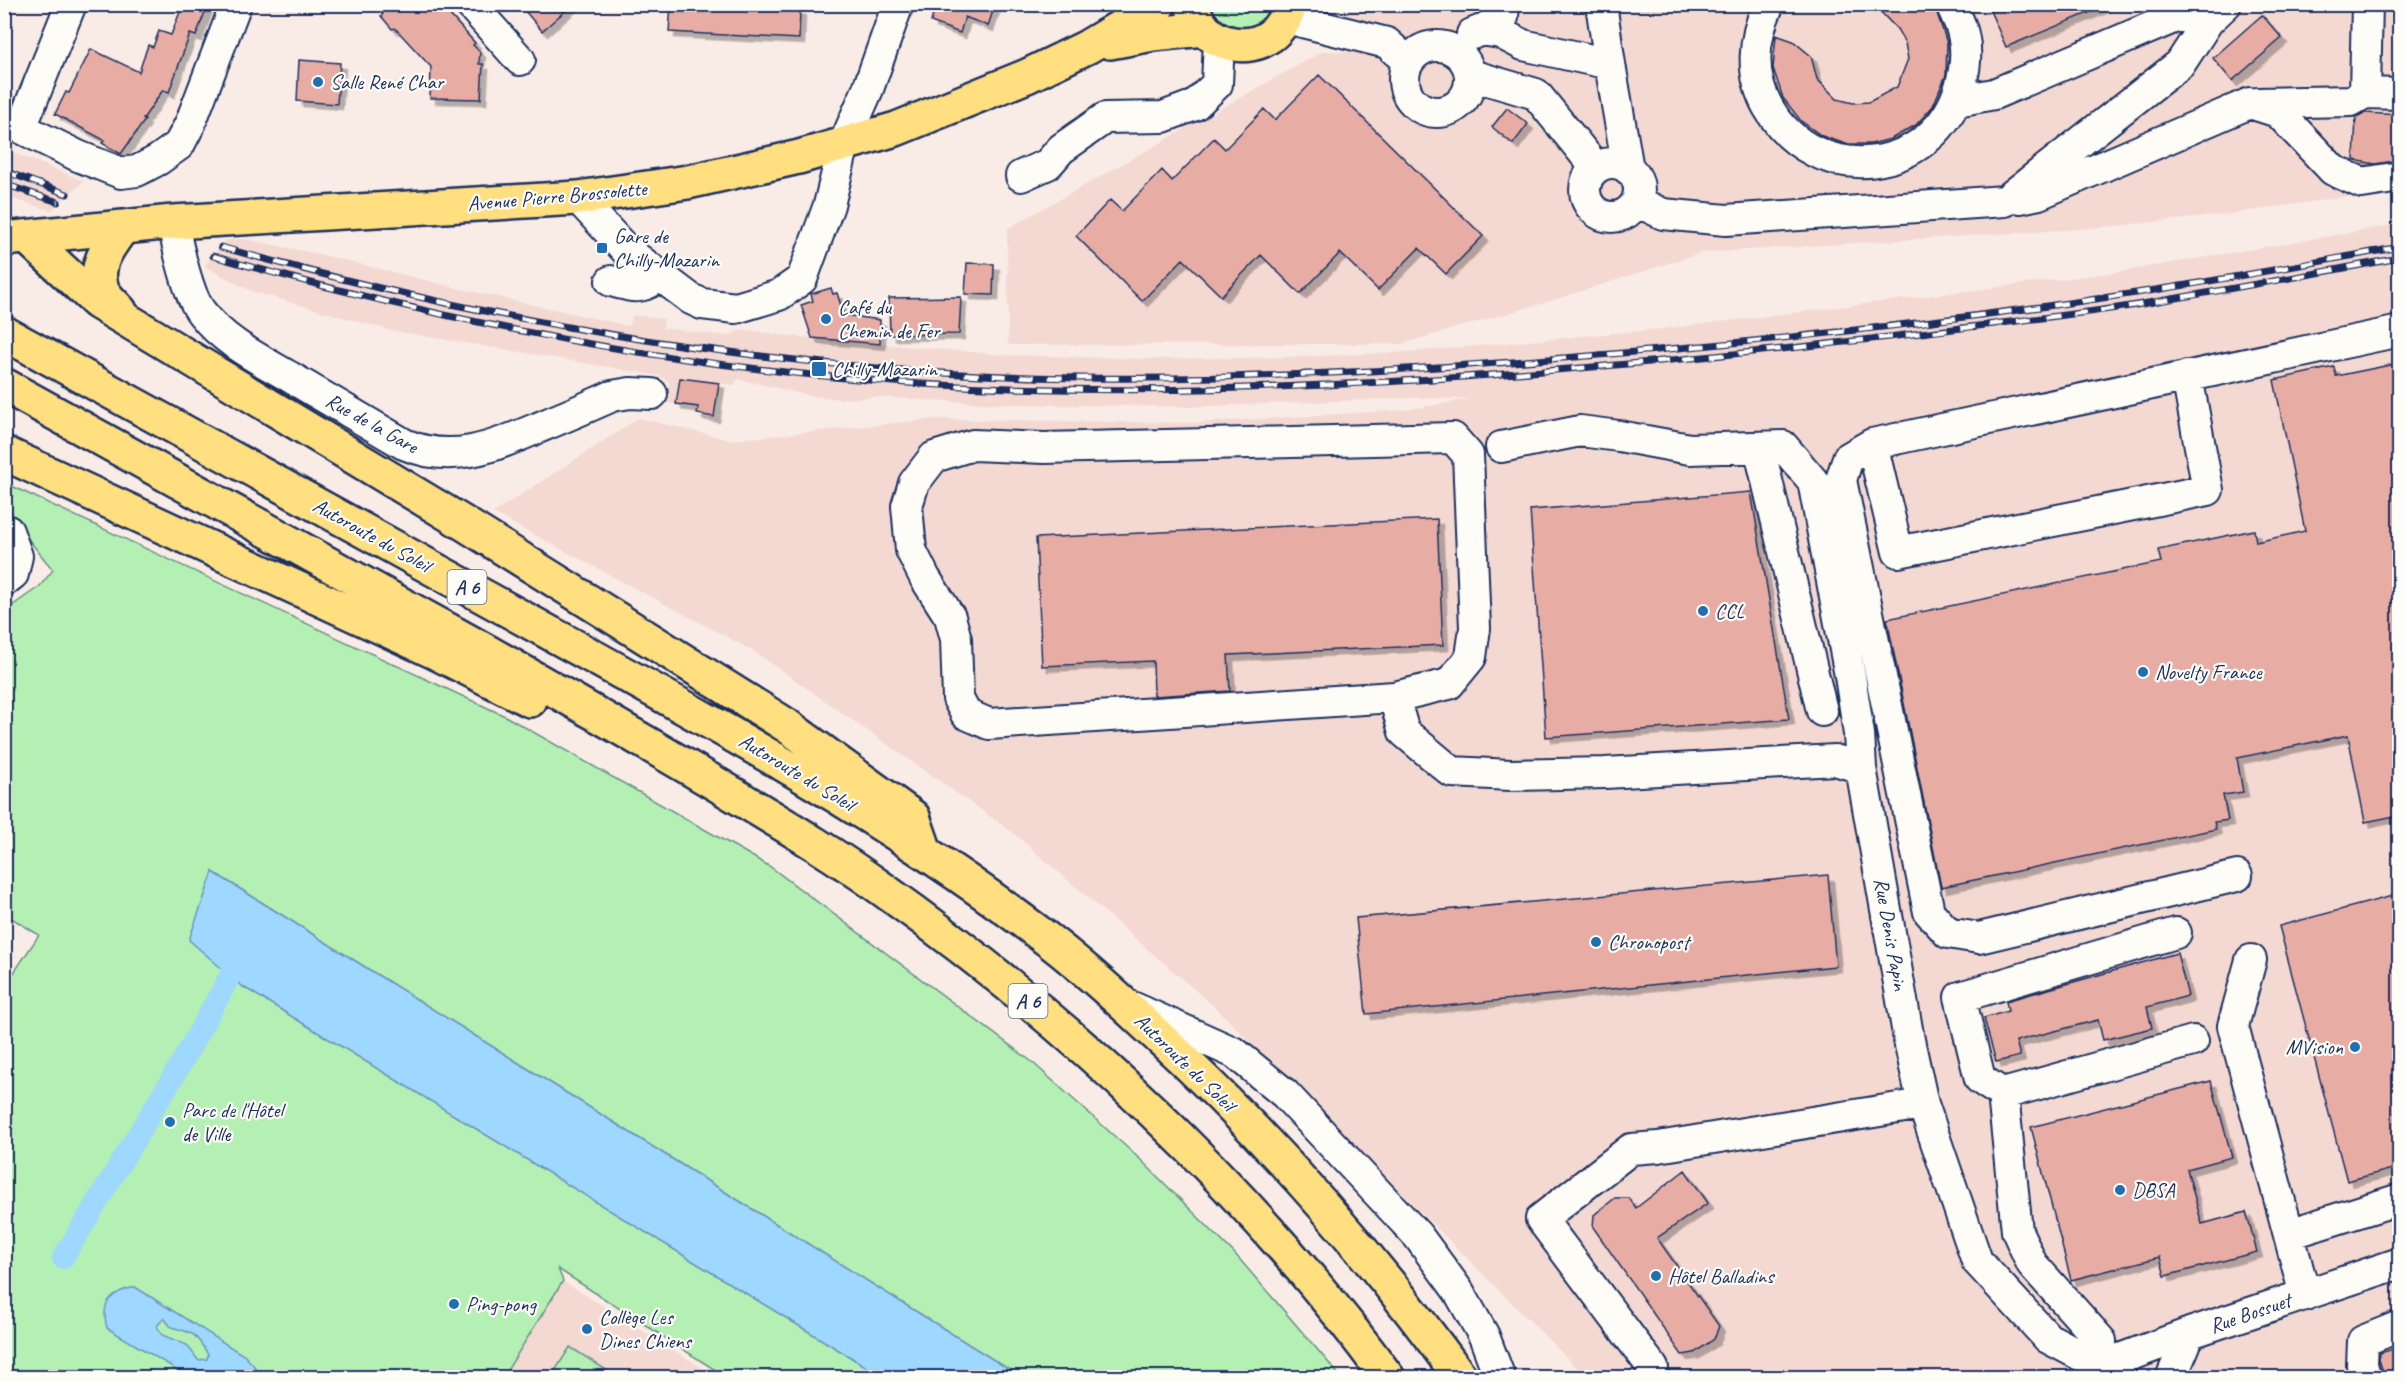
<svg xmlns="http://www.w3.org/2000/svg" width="2404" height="1382" font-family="Caveat,sans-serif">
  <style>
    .built { fill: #f4d9d3 }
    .green { fill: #b4efb3; stroke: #688f88; stroke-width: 1.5 }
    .water { fill: #9ed8fe; stroke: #6a94be; stroke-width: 1.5; fill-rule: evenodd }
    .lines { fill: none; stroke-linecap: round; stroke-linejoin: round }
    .canal { stroke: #9ed8fe; stroke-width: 22 }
    .building { fill: #e7ada5; stroke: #1b2f5e; stroke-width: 1.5; filter: url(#shadow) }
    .minor-casing { stroke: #1b2f5e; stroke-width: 34 }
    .major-casing { stroke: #1b2f5e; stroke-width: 38 }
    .highway-casing { stroke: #1b2f5e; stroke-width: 38 }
    .minor { stroke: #fdfcf7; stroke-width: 30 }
    .major { stroke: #ffdf80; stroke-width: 33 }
    .highway { stroke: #ffdf80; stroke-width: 33 }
    .rail-casing { stroke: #1b2f5e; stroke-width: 7 }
    .rail { stroke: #fdfcf7; stroke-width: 4.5; stroke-dasharray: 14; stroke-linecap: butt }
    .poi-dot { fill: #1f6fb2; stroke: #fdfcf7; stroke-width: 2 }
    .labels { text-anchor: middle; stroke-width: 4.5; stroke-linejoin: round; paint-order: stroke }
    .shield { fill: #fdfcf7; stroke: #5f6c8c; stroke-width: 1.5 }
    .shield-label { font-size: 20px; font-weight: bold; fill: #1b2f5e }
    .poi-label { font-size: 21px; fill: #1b2f5e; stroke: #fdfcf7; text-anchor: start }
    .street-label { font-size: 21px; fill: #1b2f5e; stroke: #fdfcf7 }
  </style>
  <defs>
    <filter id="shadow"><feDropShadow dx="5.5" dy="5.5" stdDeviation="0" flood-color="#0004"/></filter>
  </defs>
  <rect width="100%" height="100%" fill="#f9ece7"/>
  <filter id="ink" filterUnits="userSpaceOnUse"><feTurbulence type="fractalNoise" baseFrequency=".0167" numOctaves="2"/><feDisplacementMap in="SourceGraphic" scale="12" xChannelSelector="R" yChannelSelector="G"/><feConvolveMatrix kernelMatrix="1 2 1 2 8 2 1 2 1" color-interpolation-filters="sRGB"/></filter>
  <g filter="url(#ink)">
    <!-- built -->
    <path class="built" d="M 1345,5 L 2399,5 L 2399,189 L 2215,216 L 2094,228 L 1701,253 L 1541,304 L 1401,344 L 1008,345 L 1007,229 L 1323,51 L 1355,52 Z
      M 4,149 L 5,149 L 84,181 L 51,211 L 5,196 Z
      M 2399,224 L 2399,1377 L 1586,1377 L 1219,1011 L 1012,832 L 755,652 L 493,513 L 639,418 L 731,440 L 934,419 L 1196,423 L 1405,410 L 1470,399 L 1415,398 L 1191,407 L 1002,404 L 874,397 L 841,399 L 812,396 L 738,379 L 734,385 L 719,383 L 714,417 L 697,414 L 697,407 L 667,403 L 669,382 L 660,376 L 388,330 L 251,291 L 204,266 L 227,240 L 245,239 L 324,255 L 457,288 L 630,326 L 632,315 L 664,319 L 663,328 L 729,336 L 741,329 L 789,336 L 1007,355 L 1147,359 L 1290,357 L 1409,352 L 1670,328 L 2118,272 Z
      M 563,1281 L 717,1377 L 503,1378 Z"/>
    <!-- green -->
    <path class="green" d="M 1207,4 L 1272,4 L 1272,6 L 1263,26 L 1224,31 Z
      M 5,483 L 505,716 L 769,866 L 1031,1061 L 1142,1161 L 1235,1254 L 1341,1377 L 1021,1377 L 213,872 L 242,986 L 883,1377 L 726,1377 L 558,1269 L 563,1281 L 503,1377 L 5,1377 L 5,986 L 39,935 L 5,914 L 5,611 L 40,586 L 53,570 C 33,544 5,517 5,483 Z
      M 570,1347 L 611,1373 L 608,1377 L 551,1377 Z"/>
    <!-- water -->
    <path class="water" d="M 213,872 L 1021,1377 L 883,1377 L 242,986 L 189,940 Z
      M 135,1287 L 245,1356 L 255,1367 L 255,1377 L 183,1377 L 171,1366 L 107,1328 C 100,1302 111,1292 135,1287 ZM 164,1318 L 171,1327 C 197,1334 193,1332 208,1354 L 207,1359 L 198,1360 L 187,1345 L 162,1335 L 157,1326 Z"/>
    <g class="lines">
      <!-- canal -->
      <path class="canal" d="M 63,1258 L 182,1062 L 230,976"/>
    </g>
    <!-- building -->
    <path class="building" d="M 183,4 L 208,4 L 196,36 L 190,34 L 169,92 L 163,90 L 143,119 L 145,120 L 121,154 L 102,143 L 104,140 L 55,114 L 66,92 L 69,93 L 91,49 L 139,72 L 148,45 L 153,47 L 159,31 L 171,35 Z
      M 375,4 L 440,4 L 475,43 L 473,45 L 480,52 L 479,64 L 483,64 L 481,99 L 430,98 L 431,67 L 395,28 L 392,29 L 381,16 L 383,14 Z
      M 519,4 L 573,4 L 542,31 Z
      M 671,4 L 800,10 L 799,39 L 669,32 Z
      M 936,4 L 985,4 L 994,8 L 988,26 L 965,17 L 960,33 L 931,22 Z
      M 1873,4 L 1934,4 L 1947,43 L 1946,75 L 1933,106 L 1916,125 L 1891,139 L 1871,144 L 1846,144 L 1822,136 L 1801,121 L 1783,98 L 1773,68 L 1776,35 L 1793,41 L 1811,56 L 1817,79 L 1837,99 L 1853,103 L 1869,102 L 1897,87 L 1908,59 L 1905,43 L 1897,29 Z
      M 1987,4 L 2108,4 L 2108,5 L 2006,47 Z
      M 2262,15 L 2282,38 L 2232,81 L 2213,58 Z
      M 299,60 L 340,63 L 337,104 L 297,101 Z
      M 1319,75 L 1483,236 L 1446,274 L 1419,248 L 1378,290 L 1340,253 L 1300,294 L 1261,255 L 1221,296 L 1183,259 L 1142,301 L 1076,236 L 1110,200 L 1122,211 L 1162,170 L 1172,181 L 1214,138 L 1225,149 L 1264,109 L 1275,120 Z
      M 1507,108 L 1528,124 L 1513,144 L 1492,127 Z
      M 2365,113 L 2400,115 L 2400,160 L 2375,164 L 2354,160 L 2356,117 Z
      M 967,263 L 994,264 L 993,295 L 965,294 Z
      M 831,288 L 833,294 L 837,293 L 844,315 L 880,320 L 880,344 L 812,338 L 801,305 L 813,301 L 811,294 Z
      M 961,297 L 959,334 L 890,335 L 889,298 Z
      M 2400,363 L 2400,815 L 2365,822 L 2348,735 L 2237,758 L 2243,792 L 2223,795 L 2228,820 L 2214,822 L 2216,829 L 1941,887 L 1887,619 L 2161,562 L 2158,550 L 2254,530 L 2256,542 L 2305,531 L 2274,380 L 2334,367 L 2336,376 Z
      M 680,378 L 719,383 L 714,417 L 697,414 L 698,407 L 676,404 Z
      M 1751,492 L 1789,719 L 1546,737 L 1530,510 Z
      M 1437,519 L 1443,645 L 1228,655 L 1230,691 L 1154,696 L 1153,661 L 1042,666 L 1036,538 Z
      M 1828,875 L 1836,966 L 1366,1014 L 1356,918 Z
      M 2400,894 L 2400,1167 L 2347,1181 L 2279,926 Z
      M 2177,953 L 2188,996 L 2147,1007 L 2152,1028 L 2103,1040 L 2098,1020 L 2016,1041 L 2020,1056 L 1996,1062 L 1984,1018 L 2008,1011 L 2006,1001 Z
      M 2211,1081 L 2232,1157 L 2187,1169 L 2202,1224 L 2246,1212 L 2257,1252 L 2165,1276 L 2160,1257 L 2071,1280 L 2031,1127 Z
      M 1685,1170 L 1708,1203 L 1657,1238 L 1719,1326 L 1714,1339 L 1694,1353 L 1682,1355 L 1593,1227 L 1594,1215 L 1615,1198 L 1629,1198 L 1636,1208 Z
      M 2400,1347 L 2400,1377 L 2385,1377 L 2379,1360 L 2380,1353 Z"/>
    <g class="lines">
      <!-- minor casing -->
      <g class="minor-casing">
        <path id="minor" d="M 71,4 L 21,128 L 78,156 L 121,173 L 137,171 L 158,160 L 179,145 L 190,124 L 236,4
          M 470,4 L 520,60
          M 1768,6 C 1753,39 1750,75 1768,107 C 1815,190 1936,177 1961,84 C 1965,69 1967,50 1963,34 C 1961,24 1955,14 1951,4
          M 1286,18 L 1387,43 L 1408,62
          M 1482,30 L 1500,33 L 1523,45 L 1610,64 L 1601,4
          M 1472,34 L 1482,30 L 1503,17 L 1504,4
          M1404 79a33 33 0 1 1 66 0a33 33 0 1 1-66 0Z
          M 1610,64 L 1628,169
          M 1471,75 L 1536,94 L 1596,168
          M 2365,93 L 2367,4
          M 1957,101 L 1994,94 L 2178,16 L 2208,21
          M 2257,103 L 2351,101 L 2365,93 L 2400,94
          M1585 190a27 27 0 1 1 54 0a27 27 0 1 1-54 0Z
          M 1021,176 L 1048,164 L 1061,149 L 1105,118 L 1163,117 L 1195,105 L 1217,84 L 1219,40
          M 578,198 L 626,250 L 691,299 L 702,304 L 736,308 L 779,295 L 802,279 L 829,205 L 844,144 L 868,89 L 898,4
          M 2020,198 L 2039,194 L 2250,103 L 2278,112 L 2333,170 L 2362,183 L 2400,177
          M 1638,202 L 1663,214 L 1726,220 L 2005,201 L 2180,64 L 2208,21 L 2226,4
          M 173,222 C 177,245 188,296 202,313 C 224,342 259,359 290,377 C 328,399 366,422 404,444 C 453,465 495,446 540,427 C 564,417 588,407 612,396 L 630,393 L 652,394
          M 611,281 C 634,287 642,291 661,274
          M 1453,438 L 1468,455 L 1475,628 L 1471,657 L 1449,684 L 1394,697 L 989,724 L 966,714 L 958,699 L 956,639 L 950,617 L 925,578 L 911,550 L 907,506 L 914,483 L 934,457 L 973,445 L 1044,448 Z
          M 1872,444 L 1898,552 L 2208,490 L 2187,376
          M 1501,447 L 1580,431 L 1619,436 L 1690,449 L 1783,446 L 1813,481 L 1850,676 L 1859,734 L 1861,768
          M 1759,447 L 1822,711
          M 4,581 L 13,574 L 17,556 L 8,531
          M 1394,697 L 1404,732 L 1452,772 L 1511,775 L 1605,773 L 1835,760 L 1861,768 L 1909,1040 L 1923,1104 L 1977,1261 L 2048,1338 L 2101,1366 L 2113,1378
          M 2237,876 L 1979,938 L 1948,933 L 1929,912 L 1841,480 L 1848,458 L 1872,444 L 2400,331
          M 2251,960 L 2233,1026 L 2305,1295
          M 1132,1007 L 1235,1053 L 1285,1094 L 1418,1236 L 1459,1292 L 1484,1336 L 1500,1378
          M 2003,1094 L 2193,1041
          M 2289,1234 L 2400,1199
          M 2101,1366 L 2190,1333 L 2400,1263
          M 1653,1368 L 1541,1219 L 1631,1149 L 1658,1147 L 1923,1104
          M 2096,1378 L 2101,1366 L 2101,1341 L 2032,1264 L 2017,1231 L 2003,1094 L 1980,1079 L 1960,997 L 2176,933
          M 2171,1378 L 2190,1333
          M 2366,1378 L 2362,1365 L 2363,1341 L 2400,1326"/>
      </g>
      <!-- major casing -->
      <g class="major-casing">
        <path id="major" d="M 1192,4 C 1193,11 1196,16 1199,22 C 1213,45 1248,52 1270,36 C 1281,28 1287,16 1290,4
          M 1110,42 L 1153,34 L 1204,29
          M 4,239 L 173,222 L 578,198 L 688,182 L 799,157 L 896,129 L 1027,76 L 1087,47 L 1159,4"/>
      </g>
      <!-- highway casing -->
      <g class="highway-casing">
        <path id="highway" d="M 28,238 L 97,302 L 465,524 L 786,725 L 913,817 L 922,843
          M 120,311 C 115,305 105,297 102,289 C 93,265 109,246 122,228
          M 4,333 C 183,431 361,529 539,627 C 712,722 885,816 1043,936 C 1079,963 1113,994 1146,1025 C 1263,1131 1368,1250 1461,1378
          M 4,385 C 161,471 318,557 473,644 C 554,689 633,735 713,782 C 769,816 827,849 881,888 C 1070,1022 1251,1190 1388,1378
          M 4,453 L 435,652 L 530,700"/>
      </g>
      <!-- minor -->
      <use href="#minor" class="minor"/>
      <!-- major -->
      <use href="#major" class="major"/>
      <!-- highway -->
      <use href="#highway" class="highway"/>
      <!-- rail casing -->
      <g class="rail-casing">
        <path id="rail" d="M 4,171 L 67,194
          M 4,184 L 58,202
          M 221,247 C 451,312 688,355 927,372 C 1122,385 1318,376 1512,362 C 1725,346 1938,324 2149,291 C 2233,278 2316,262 2400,247
          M 213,256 C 443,322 682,369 921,384 C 1126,396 1326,388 1531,372 C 1686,360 1840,344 1994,324 C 2046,317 2097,312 2148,303 C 2232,289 2316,273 2400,258"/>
      </g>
      <!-- rail -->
      <use href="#rail" class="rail"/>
    </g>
  </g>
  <!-- markers -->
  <g class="poi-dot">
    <circle cx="318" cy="82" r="6"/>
    <rect x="596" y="242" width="12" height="12" rx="3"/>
    <circle cx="826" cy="319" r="6"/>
    <rect x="811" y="361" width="16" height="16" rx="3"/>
    <circle cx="1703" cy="611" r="6"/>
    <circle cx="2143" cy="672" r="6"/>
    <circle cx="1596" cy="942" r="6"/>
    <circle cx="2355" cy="1047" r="6"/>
    <circle cx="170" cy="1122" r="6"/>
    <circle cx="2120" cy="1190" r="6"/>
    <circle cx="1656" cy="1276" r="6"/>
    <circle cx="454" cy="1304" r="6"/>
    <circle cx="587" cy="1329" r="6"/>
  </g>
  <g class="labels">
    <!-- shield labels -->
    <g class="shield">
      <rect x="447.5" y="570" width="39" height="34" rx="4.5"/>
      <rect x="1008.5" y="984" width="39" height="34" rx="4.5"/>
    </g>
    <g class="shield-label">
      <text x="467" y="594">A 6</text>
      <text x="1028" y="1008">A 6</text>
    </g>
    <!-- poi labels -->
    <g class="poi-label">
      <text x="330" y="89">Salle René Char</text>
      <text x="614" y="243">Gare de<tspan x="614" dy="24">Chilly-Mazarin</tspan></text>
      <text x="838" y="314">Café du<tspan x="838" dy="24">Chemin de Fer</tspan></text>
      <text x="832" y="376">Chilly-Mazarin</text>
      <text x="1715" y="618">CCL</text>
      <text x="2155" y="679">Novelty France</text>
      <text x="1608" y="949">Chronopost</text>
      <text x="2343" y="1054" text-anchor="end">MVision</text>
      <text x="182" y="1117">Parc de l'Hôtel<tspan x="182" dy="24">de Ville</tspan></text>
      <text x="2132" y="1197">DBSA</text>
      <text x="1668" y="1283">Hôtel Balladins</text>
      <text x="466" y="1311">Ping-pong</text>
      <text x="599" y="1324">Collège Les<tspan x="599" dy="24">Dines Chiens</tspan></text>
    </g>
    <!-- street labels -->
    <g class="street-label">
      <text transform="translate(557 196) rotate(-5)" y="7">Avenue Pierre Brossolette</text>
      <text transform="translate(372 423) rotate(29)" y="7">Rue de la Gare</text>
      <text transform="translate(372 535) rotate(29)" y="7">Autoroute du Soleil</text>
      <text transform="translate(797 772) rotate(31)" y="7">Autoroute du Soleil</text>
      <text transform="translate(1891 934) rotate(80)" y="7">Rue Denis Papin</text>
      <text transform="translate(1185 1062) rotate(44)" y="7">Autoroute du Soleil</text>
      <text transform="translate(2250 1313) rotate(-19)" y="7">Rue Bossuet</text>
    </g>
  </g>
  <!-- margin -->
  <rect width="2404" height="1382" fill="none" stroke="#fdfcf7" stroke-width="24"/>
  <rect x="12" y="12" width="2380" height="1358" fill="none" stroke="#1b2f5e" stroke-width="2" filter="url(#ink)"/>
</svg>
